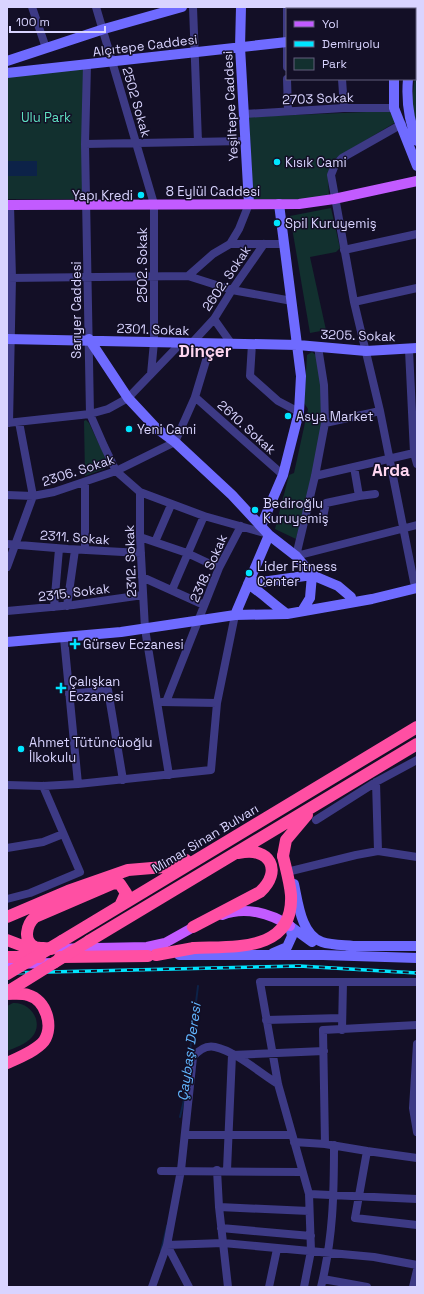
<svg xmlns="http://www.w3.org/2000/svg" width="424" height="1294" font-family="'Space Grotesk',sans-serif">
  <style>
    .green { fill: #12302f }
    .water { fill: #0c2248 }
    .lines { fill: none; stroke-linecap: round; stroke-linejoin: round }
    .stream { stroke: #0c2248; stroke-width: 2 }
    .street { stroke: #3d3a85; stroke-width: 8 }
    .secondary { stroke: #6f6bff; stroke-width: 10 }
    .primary { stroke: #c25bff; stroke-width: 10 }
    .highway { stroke: #ff4fa3; stroke-width: 12 }
    .rail-casing { stroke: #00e5ff; stroke-width: 3.5 }
    .rail { stroke: #130f26; stroke-width: 2; stroke-dasharray: 6; stroke-linecap: butt }
    .highway-bridge { stroke: #ff4fa3; stroke-width: 12 }
    .poi-dot { fill: #00e5ff; stroke: #130f26; stroke-width: 1.5 }
    .labels { text-anchor: middle; stroke-width: 3; stroke-linejoin: round; paint-order: stroke }
    .street-label { font-size: 13px; fill: #d9d4ff; stroke: #130f26 }
    .park-label { font-size: 13px; fill: #5fe0c0; stroke: #130f26 }
    .poi-label { font-size: 13px; fill: #d9d4ff; stroke: #130f26; text-anchor: start }
    .water-label { font-size: 14px; font-style: italic; fill: #62b6ff; stroke: #130f26 }
    .district-label { font-size: 17px; font-weight: bold; fill: #ffd6f0; stroke: #130f26 }
  </style>
  <rect width="100%" height="100%" fill="#130f26"/>
  <!-- green -->
  <path class="green" d="M 87,65 L 84,199 L 7,199 L 7,77 Z
    M 417,65 L 417,128 C 410,106 413,87 417,65 Z
    M 389,111 L 396,122 L 336,158 L 328,178 L 329,195 L 300,200 L 253,199 L 249,117 Z
    M 331,208 L 340,248 L 336,252 L 310,257 L 326,330 L 310,333 L 290,216 Z
    M 312,352 L 317,356 L 322,386 L 322,423 L 313,473 L 296,539 L 275,529 L 289,475 L 294,473 L 308,409 L 304,403 L 307,355 Z
    M 86,420 L 89,423 L 109,465 L 104,469 L 85,476 L 84,421 Z
    M 13,1003 C 32,1002 44,1024 32,1037 C 26,1044 15,1048 7,1051 L 7,1006 Z"/>
  <!-- water -->
  <path class="water" d="M 7,161 L 37,161 L 37,176 L 7,176 Z"/>
  <g class="lines">
    <!-- stream -->
    <path class="stream" d="M 180,1117 L 184,1100 L 198,986
      M 161,1251 L 167,1226
      M 7,1287 L 8,1287"/>
    <!-- street -->
    <path class="street" d="M 32,7 L 46,48
      M 96,7 L 154,204 L 154,342 L 151,374
      M 193,7 L 198,142
      M 287,7 L 287,67
      M 341,9 L 341,7
      M 415,27 L 417,25
      M 415,50 L 417,50
      M 287,79 L 288,111
      M 342,79 L 344,108
      M 244,114 L 344,108 L 394,108
      M 402,124 L 342,158 L 335,165 L 331,175 L 354,302 L 380,411 L 414,582
      M 245,141 L 85,144 L 90,414 L 104,446 L 116,471 L 140,492 L 204,516 L 268,534
      M 85,144 L 87,65
      M 230,244 L 239,229 L 249,204
      M 344,250 L 417,234
      M 188,276 L 213,254 L 230,244 L 283,244
      M 7,278 L 188,276 L 232,290 L 292,301
      M 354,302 L 417,288
      M 214,319 L 231,343
      M 191,344 L 214,319 L 232,290 L 264,244
      M 252,344 L 250,376 L 278,401 L 299,412
      M 318,347 L 324,385 L 325,423 L 315,476 L 296,556 L 417,525
      M 409,350 L 414,453 L 417,464
      M 195,397 L 283,475
      M 19,422 L 33,496
      M 7,423 L 90,414 L 108,409 L 128,398 L 181,343
      M 9,423 L 12,278 L 10,205
      M 325,423 L 380,411
      M 315,476 L 414,453
      M 85,482 L 85,550
      M 140,492 L 140,537 L 145,629 L 169,775
      M 7,495 L 33,496 L 54,492 L 116,471 L 175,442 L 195,397 L 211,344
      M 359,496 L 375,494
      M 323,517 L 326,503 L 359,496 L 354,467
      M 140,537 L 187,553 L 219,568
      M 155,542 L 171,505
      M 7,544 L 68,549 L 141,553
      M 7,567 L 33,496
      M 142,577 L 204,605
      M 172,590 L 204,516
      M 67,606 L 75,550
      M 54,607 L 59,549
      M 7,611 L 73,605 L 143,595
      M 64,638 L 78,784
      M 69,694 L 108,690 L 123,780
      M 162,702 L 217,703
      M 166,702 L 219,568 L 241,526
      M 376,782 L 378,851
      M 7,785 L 43,786 L 78,784 L 211,770 L 217,703 L 235,615
      M 316,820 L 376,782 L 417,760
      M 7,848 L 43,842 L 63,834
      M 291,871 L 356,855 L 378,851 L 417,857
      M 7,899 L 30,893 L 80,872 L 43,786
      M 266,1020 L 341,1018
      M 342,1030 L 343,982
      M 417,1044 L 413,1108 L 417,1132
      M 185,1135 L 292,1135
      M 294,1142 L 325,1144 L 367,1151 L 355,1218 L 417,1225
      M 325,1144 L 323,1030 L 417,1025
      M 367,1151 L 417,1158
      M 217,1170 L 219,1207 L 228,1287
      M 227,1170 L 232,1055 L 324,1051
      M 161,1171 L 302,1172
      M 309,1194 L 417,1199
      M 219,1207 L 309,1211
      M 221,1228 L 311,1236
      M 167,1245 L 223,1243 L 374,1257 L 417,1265
      M 167,1245 L 189,1287
      M 323,1279 L 367,1287
      M 152,1287 L 167,1245 L 181,1170 L 193,1057 C 198,1051 206,1045 215,1047 C 235,1051 260,1073 278,1084
      M 269,1287 L 277,1249
      M 304,1287 L 311,1251 L 309,1194 L 278,1084 L 260,982 L 417,982
      M 321,1287 C 333,1238 334,1195 334,1145
      M 413,1287 L 417,1270"/>
    <!-- secondary -->
    <path class="secondary" d="M 241,7 L 240,47 L 249,204
      M 397,7 L 397,9
      M 415,7 L 415,9
      M 7,61 L 104,29 L 182,7
      M 7,73 L 287,42
      M 394,79 L 394,108 L 417,166
      M 408,79 C 406,101 409,121 417,141
      M 7,339 L 298,345 L 366,351 L 417,348
      M 89,339 L 128,398 L 156,428 L 175,442 L 232,495 L 269,535 L 296,556 L 312,575 L 338,586 L 351,597
      M 261,526 L 283,475 L 299,412 L 301,376 L 279,204
      M 248,584 L 312,575
      M 248,584 C 262,593 273,604 287,614
      M 302,611 L 310,598 L 312,575
      M 235,615 L 269,535
      M 7,642 L 121,632 L 235,615 L 287,614 L 372,599 L 417,588
      M 294,884 C 298,902 301,935 322,942 C 331,945 343,945 353,946
      M 290,926 L 312,942
      M 347,946 L 417,946
      M 273,953 L 287,947 L 292,936 L 290,926
      M 179,955 L 323,955 L 417,958"/>
    <!-- primary -->
    <path class="primary" d="M 7,205 L 299,204 L 334,199 L 417,181
      M 222,915 C 245,906 270,913 290,926
      M 47,949 L 147,947 L 165,943 L 199,924
      M 7,964 L 55,963"/>
    <!-- highway -->
    <path class="highway" d="M 283,856 L 286,840 L 307,815
      M 7,917 L 68,891 L 128,870 L 164,867 L 186,860
      M 193,927 L 260,892 C 283,871 270,846 239,853
      M 7,940 L 28,948 L 38,949
      M 62,941 L 417,727
      M 89,941 L 417,744
      M 51,949 C 46,948 39,948 35,947 C 22,941 27,924 35,917 L 114,883 L 120,884 L 126,893 L 120,906
      M 156,955 L 194,948
      M 7,957 L 40,957
      M 60,957 L 148,956
      M 7,994 C 14,994 22,993 28,995 C 46,1000 54,1026 44,1041 C 36,1051 18,1058 7,1063"/>
    <!-- rail casing -->
    <g class="rail-casing">
      <path id="rail" d="M 7,973 L 299,966 L 417,973"/>
    </g>
    <!-- rail -->
    <use href="#rail" class="rail"/>
    <!-- highway-bridge -->
    <path class="highway-bridge" d="M 194,948 C 233,946 294,953 291,895 C 290,883 286,869 283,856
      M 7,974 L 62,941
      M 7,992 L 89,941"/>
  </g>
  <!-- markers -->
  <g class="poi-dot">
    <circle cx="277" cy="162" r="4"/>
    <circle cx="141" cy="195" r="4"/>
    <circle cx="277" cy="223" r="4"/>
    <circle cx="288" cy="416" r="4"/>
    <circle cx="129" cy="429" r="4"/>
    <circle cx="255" cy="510" r="4"/>
    <circle cx="249" cy="573" r="4"/>
    <path d="M73 638h4v4h4v4h-4v4h-4v-4h-4v-4h4z"/>
    <path d="M59 682h4v4h4v4h-4v4h-4v-4h-4v-4h4z"/>
    <circle cx="21" cy="749" r="4"/>
  </g>
  <g class="labels">
    <!-- street labels -->
    <g class="street-label">
      <text transform="translate(145 45) rotate(-7)" y="5">Alçıtepe Caddesi</text>
      <text transform="translate(318 98) rotate(-2)" y="5">2703 Sokak</text>
      <text transform="translate(137 102) rotate(74)" y="5">2502 Sokak</text>
      <text transform="translate(230 106) rotate(-93)" y="5">Yeşiltepe Caddesi</text>
      <text x="213" y="196">8 Eylül Caddesi</text>
      <text transform="translate(142 265) rotate(-90)" y="5">2502. Sokak</text>
      <text transform="translate(226 278) rotate(-56)" y="5">2602. Sokak</text>
      <text transform="translate(76 310) rotate(-90)" y="5">Sarıyer Caddesi</text>
      <text transform="translate(153 329) rotate(2)" y="5">2301. Sokak</text>
      <text transform="translate(358 335) rotate(2)" y="5">3205. Sokak</text>
      <text transform="translate(247 427) rotate(42)" y="5">2610. Sokak</text>
      <text transform="translate(78 470) rotate(-18)" y="5">2306. Sokak</text>
      <text transform="translate(75 537) rotate(4)" y="5">2311. Sokak</text>
      <text transform="translate(130 561) rotate(-92)" y="5">2312. Sokak</text>
      <text transform="translate(208 568) rotate(-66)" y="5">2318. Sokak</text>
      <text transform="translate(74 592) rotate(-7)" y="5">2315. Sokak</text>
      <text transform="translate(205 838) rotate(-31)" y="5">Mimar Sinan Bulvarı</text>
    </g>
    <!-- park labels -->
    <g class="park-label">
      <text x="46" y="122">Ulu Park</text>
    </g>
    <!-- poi labels -->
    <g class="poi-label">
      <text x="285" y="167">Kısık Cami</text>
      <text x="133" y="200" text-anchor="end">Yapı Kredi</text>
      <text x="285" y="228">Spil Kuruyemiş</text>
      <text x="296" y="421">Asya Market</text>
      <text x="137" y="434">Yeni Cami</text>
      <text x="263" y="508">Bediroğlu<tspan x="263" dy="15">Kuruyemiş</tspan></text>
      <text x="257" y="571">Lider Fitness<tspan x="257" dy="15">Center</tspan></text>
      <text x="83" y="649">Gürsev Eczanesi</text>
      <text x="69" y="686">Çalışkan<tspan x="69" dy="15">Eczanesi</tspan></text>
      <text x="29" y="747">Ahmet Tütüncüoğlu<tspan x="29" dy="15">İlkokulu</tspan></text>
    </g>
    <!-- water labels -->
    <g class="water-label">
      <text transform="translate(189 1052) rotate(-82)" y="5">Çaybaşı Deresi</text>
    </g>
    <!-- district labels -->
    <g class="district-label">
      <text x="205" y="357">Dinçer</text>
      <text x="391" y="476">Arda</text>
    </g>
  </g>
  <!-- border -->
  <rect width="424" height="1294" fill="none" stroke="#d9d4ff" stroke-width="16"/>
  <!-- legend -->
  <rect x="286" y="8" width="130" height="72" fill="#130f26" stroke="#625e7d"/>
  <rect x="294" y="21" width="20" height="6" fill="#c25bff" stroke="#625e7d"/>
  <text x="322" y="28" font-size="12" fill="#d9d4ff">Yol</text>
  <rect x="294" y="41" width="20" height="6" fill="#00e5ff" stroke="#625e7d"/>
  <text x="322" y="48" font-size="12" fill="#d9d4ff">Demiryolu</text>
  <rect x="294" y="58" width="20" height="12" fill="#12302f" stroke="#625e7d"/>
  <text x="322" y="68" font-size="12" fill="#d9d4ff">Park</text>
  <!-- scale -->
  <path d="M10 26v6h95v-6" fill="none" stroke="#d9d4ff" stroke-width="2"/>
  <text x="16" y="26" font-size="12" fill="#d9d4ff" stroke="#130f26" stroke-width="3" paint-order="stroke">100 m</text>
</svg>
